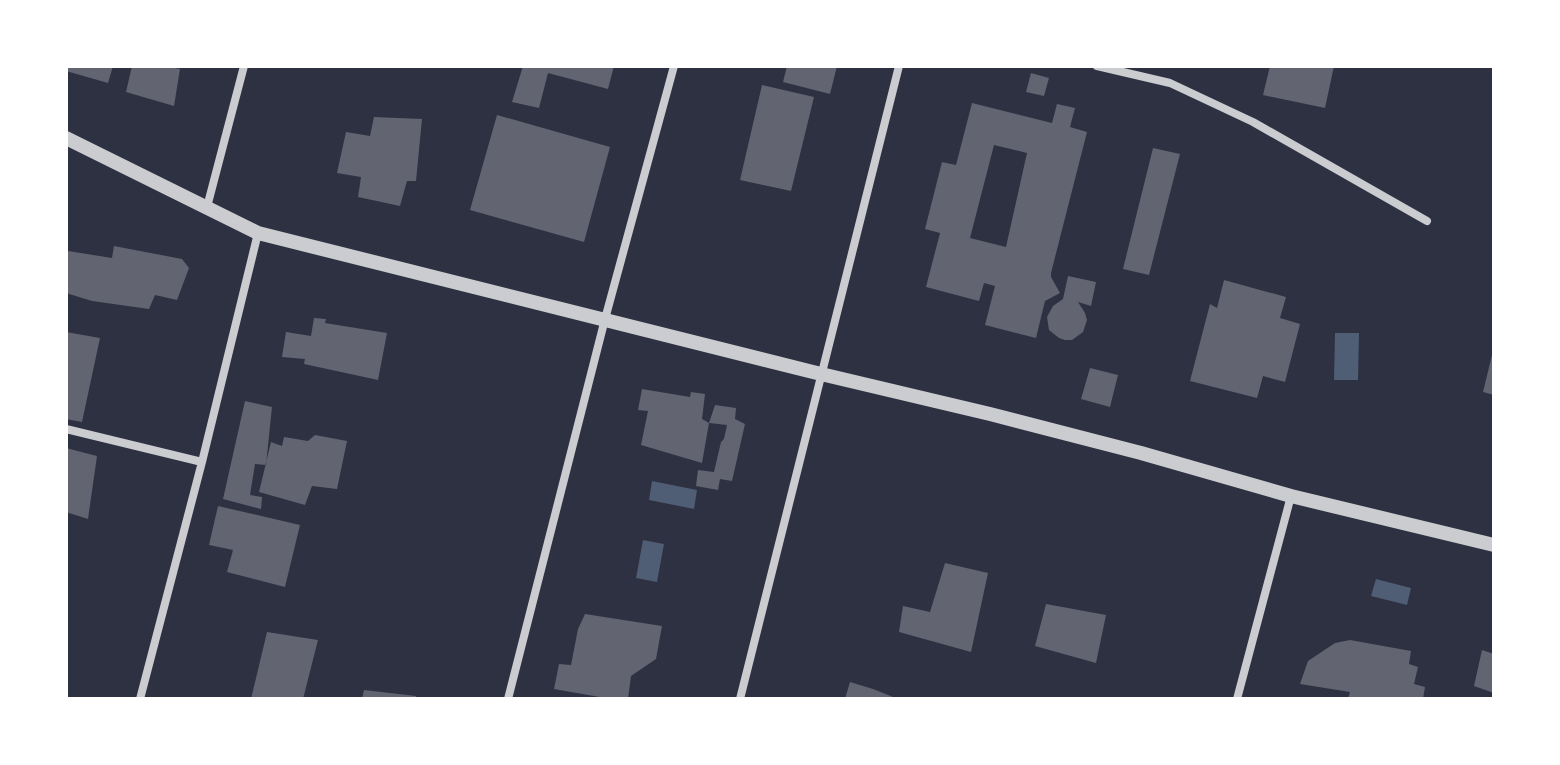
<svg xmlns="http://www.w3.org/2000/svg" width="1560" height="765" font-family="Quicksand,sans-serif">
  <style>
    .water { fill: #4f5d75 }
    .building { fill: #626471; fill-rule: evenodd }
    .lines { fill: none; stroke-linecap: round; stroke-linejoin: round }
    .minor { stroke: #caccd0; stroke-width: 8 }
    .tertiary { stroke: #caccd0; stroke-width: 14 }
  </style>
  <rect width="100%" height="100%" fill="#2d3142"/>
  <!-- water -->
  <path class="water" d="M 1335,333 L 1359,333 L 1358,380 L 1334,380 Z
    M 652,481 L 697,490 L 694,509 L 649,500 Z
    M 643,540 L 664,544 L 657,582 L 636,578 Z
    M 1376,579 L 1411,588 L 1407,605 L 1371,596 Z"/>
  <!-- building -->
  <path class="building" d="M 66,66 L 113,66 L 108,83 L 66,71 Z
    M 132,66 L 166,66 L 180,69 L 174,106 L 126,92 Z
    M 523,66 L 614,66 L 608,89 L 548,73 L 539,108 L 512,102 Z
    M 787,66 L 837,66 L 830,94 L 783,82 Z
    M 1270,66 L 1334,66 L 1325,108 L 1263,95 Z
    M 1031,73 L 1049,78 L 1044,96 L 1026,92 Z
    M 762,85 L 814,97 L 791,191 L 740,180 Z
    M 972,103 L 1052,123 L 1057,104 L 1075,108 L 1070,127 L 1087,132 L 1051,273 L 1051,277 L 1060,293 L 1045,301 L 1036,338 L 985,325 L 995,286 L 984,283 L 979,301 L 926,287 L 940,233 L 925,229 L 942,162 L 956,165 ZM 994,145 L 1027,153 L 1006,247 L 970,238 Z
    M 497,115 L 610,147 L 584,242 L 470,210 Z
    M 374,117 L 422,119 L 416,181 L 407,181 L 400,206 L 358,197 L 361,177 L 337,173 L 346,132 L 370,136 Z
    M 1153,148 L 1180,154 L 1149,275 L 1123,269 Z
    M 114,246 L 182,259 L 189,268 L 177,300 L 155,295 L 149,309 L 92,301 L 66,293 L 66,258 L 68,251 L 112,258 Z
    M 1068,276 L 1096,282 L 1091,306 L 1078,302 L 1085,313 L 1087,320 L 1083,332 L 1072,340 L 1065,340 L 1059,338 L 1049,330 L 1047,317 L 1053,306 L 1063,299 Z
    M 1224,280 L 1286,297 L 1280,318 L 1300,324 L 1285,382 L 1263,376 L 1257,398 L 1190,381 L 1210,304 L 1217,308 Z
    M 314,318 L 326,319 L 325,323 L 387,333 L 378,380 L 304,364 L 305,359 L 282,357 L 286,332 L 311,336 Z
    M 66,332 L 100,338 L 82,422 L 66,419 Z
    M 1493,351 L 1494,351 L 1494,395 L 1483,392 Z
    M 1090,368 L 1118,375 L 1110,407 L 1081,399 Z
    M 642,389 L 690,397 L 691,392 L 705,394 L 702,419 L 709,423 L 702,463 L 641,445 L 648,411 L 638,410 Z
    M 245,401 L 272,407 L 266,465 L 255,464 L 250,495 L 262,497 L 261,509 L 223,499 Z
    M 715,405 L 736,408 L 735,419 L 745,424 L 732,481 L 720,479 L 718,490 L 696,486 L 698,470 L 714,472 L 721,442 L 724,439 L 727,425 L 709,423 Z
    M 315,435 L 347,441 L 337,489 L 312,486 L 305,505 L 259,492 L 271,442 L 282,446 L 284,437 L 308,441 Z
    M 66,448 L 97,456 L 88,519 L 66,512 Z
    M 218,506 L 300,525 L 285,587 L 227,572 L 233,550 L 209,545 Z
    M 945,563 L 988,573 L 971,652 L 899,632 L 903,606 L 930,612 Z
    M 1046,604 L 1106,615 L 1096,663 L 1035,646 Z
    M 585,614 L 662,626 L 656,659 L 631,676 L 628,699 L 611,699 L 554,689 L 559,664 L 571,665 L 578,629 Z
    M 267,632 L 318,640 L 303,699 L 251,699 Z
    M 1350,640 L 1411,651 L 1409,664 L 1418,667 L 1414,684 L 1425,687 L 1423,699 L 1348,699 L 1350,692 L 1300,684 L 1308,661 L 1335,643 Z
    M 1482,650 L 1494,654 L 1494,693 L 1474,686 Z
    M 850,682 L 873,689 L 898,699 L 845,699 Z
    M 364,690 L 416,696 L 415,699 L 362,699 Z"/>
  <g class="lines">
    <!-- minor -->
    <path class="minor" d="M 1097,66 L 1170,83 L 1253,122 L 1427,221
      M 207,207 L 244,66
      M 66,429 L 202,462
      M 140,699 L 202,462 L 258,233
      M 508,699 L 605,319 L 674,66
      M 740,699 L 899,66
      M 1237,699 L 1291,496"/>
    <!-- tertiary -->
    <path class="tertiary" d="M 66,138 L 258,233 L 821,374 L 990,414 L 1141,453 L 1291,496 L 1494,545"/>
  </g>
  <!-- border -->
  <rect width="1560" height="765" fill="none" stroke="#ffffff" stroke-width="136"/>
</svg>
